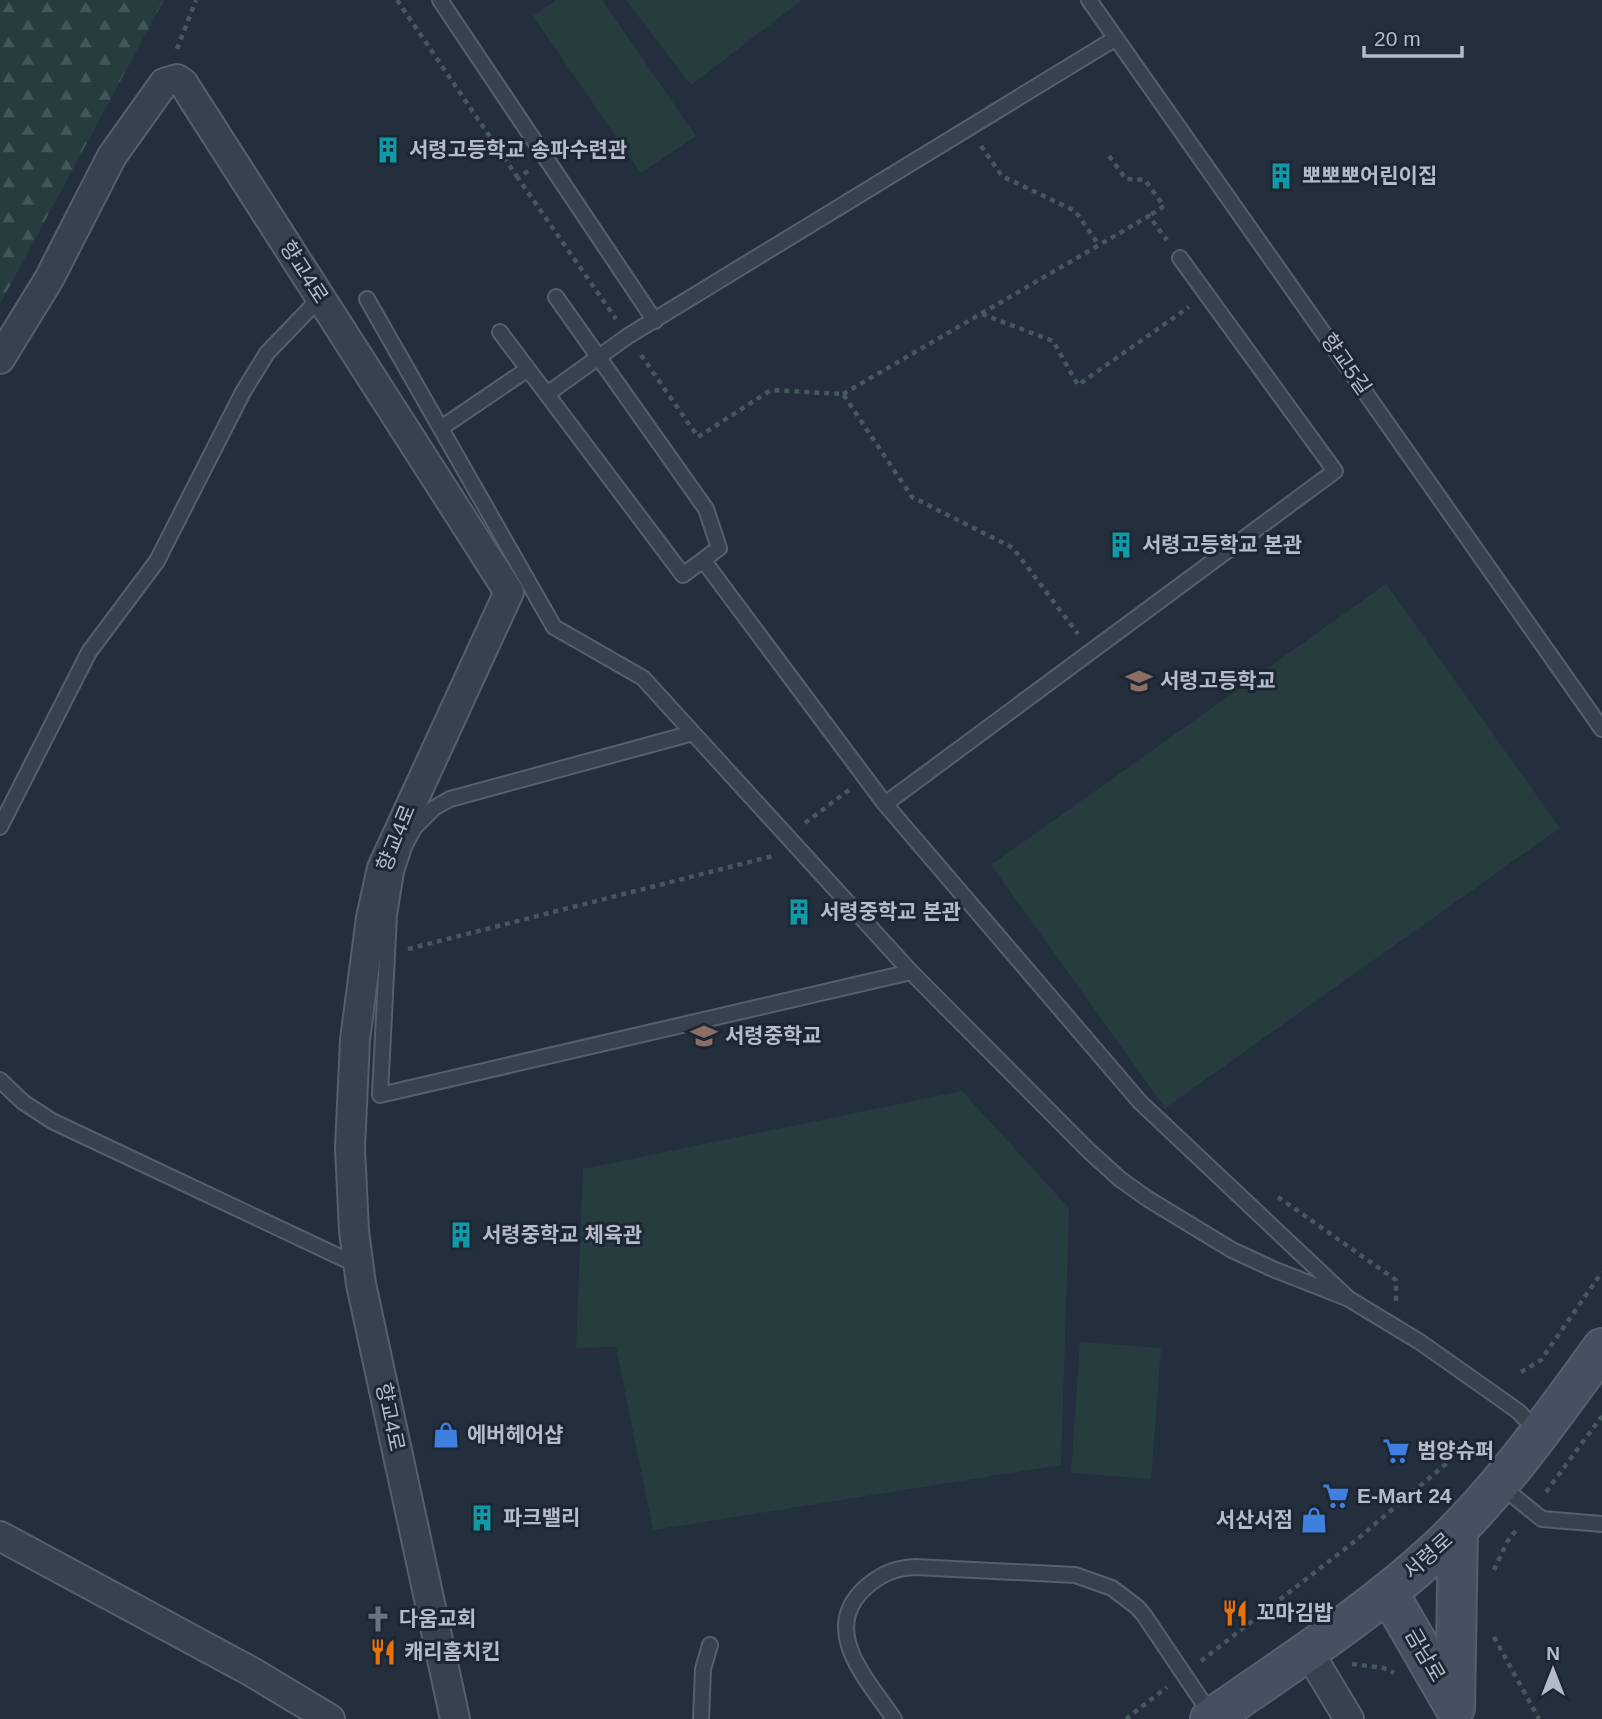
<svg xmlns="http://www.w3.org/2000/svg" width="1602" height="1719" font-family="Arial,'Noto Sans KR',sans-serif">
  <style>
    .forest { fill: url(#forest-firs) }
    .pitch { fill: #263c3f }
    .lines { fill: none; stroke-linecap: round; stroke-linejoin: round }
    .lane-casing { stroke: #565f6c; stroke-width: 18 }
    .street-casing { stroke: #565f6c; stroke-width: 32 }
    .secondary-casing { stroke: #565f6c; stroke-width: 42 }
    .path { stroke: #44595c; stroke-width: 4.5; stroke-dasharray: 5 5; stroke-linecap: butt }
    .lane { stroke: #38414e; stroke-width: 14 }
    .street { stroke: #38414e; stroke-width: 28 }
    .secondary { stroke: #465061; stroke-width: 38 }
    .labels { text-anchor: middle; stroke-width: 6; stroke-linejoin: round; paint-order: stroke }
    .poi-label { font-size: 21px; font-weight: bold; fill: #b4bcc9; stroke: #1d2633; text-anchor: start }
    .street-label { font-size: 21px; fill: #b4bcc9; stroke: #1d2633 }
  </style>
  <defs>
    <pattern id="forest-firs" width="22" height="20" patternUnits="userSpaceOnUse" patternTransform="scale(1.75)"><rect width="22" height="20" fill="#263c3f"/><path d="M5 1l3.5 6h-7zM16 11l3.5 6h-7z" fill="#435659"/></pattern>
  </defs>
  <rect width="100%" height="100%" fill="#242f3e"/>
  <!-- forest -->
  <path class="forest" d="M 0,0 L 164,0 L 0,304 Z"/>
  <!-- pitch -->
  <path class="pitch" d="M 556,0 L 602,0 L 696,136 L 641,173 L 533,16 Z
    M 626,0 L 802,0 L 691,85 Z
    M 1386,584 L 1560,828 L 1165,1108 L 991,865 Z
    M 962,1091 L 1069,1208 L 1061,1465 L 653,1530 L 616,1347 L 576,1348 L 583,1169 Z
    M 1080,1342 L 1161,1348 L 1151,1479 L 1071,1473 Z"/>
  <g class="lines">
    <!-- lane casing -->
    <g class="lane-casing">
      <path id="lane" d="M 440,0 L 655,321
        M 1089,0 L 1602,729
        M 367,299 L 554,627 L 643,678 L 693,733
        M 500,332 L 683,575 L 719,548 L 706,509 L 556,297
        M 547,394 L 628,336 L 1116,38
        M 441,428 L 528,369
        M 703,560 L 885,804 L 1140,1102 L 1349,1299
        M 693,733 L 911,972 L 380,1095 L 389,915 L 396,872 L 404,847 L 414,828 L 434,808 L 450,799 Z
        M 885,804 L 1335,471 L 1180,258
        M 0,827 L 89,652 L 157,561 L 243,392 L 267,353 L 320,298
        M 911,972 L 1089,1151 L 1120,1179 L 1148,1199 L 1232,1250 L 1273,1269 L 1349,1299 L 1420,1342 L 1498,1397 L 1519,1412 L 1539,1433
        M 0,1080 L 23,1102 L 52,1121 L 359,1266
        M 1500,1485 L 1542,1519 L 1602,1524
        M 701,1719 L 703,1669 L 710,1645
        M 894,1719 C 868,1680 818,1630 866,1587 C 881,1574 895,1568 915,1567 L 1075,1575 L 1112,1588 L 1137,1607 L 1144,1615 L 1212,1716"/>
    </g>
    <!-- street casing -->
    <g class="street-casing">
      <path id="street" d="M 0,359 L 49,279 L 112,156 L 164,83 L 177,79 L 183,83 L 509,592 L 382,868 L 371,918 L 355,1040 L 350,1148 L 354,1231 L 361,1284 L 455,1719
        M 0,1536 L 252,1672 L 330,1719
        M 1308,1651 L 1349,1719"/>
    </g>
    <!-- secondary casing -->
    <g class="secondary-casing">
      <path id="secondary" d="M 1388,1592 L 1455,1708
        M 1455,1708 L 1458,1529
        M 1210,1719 C 1287,1665 1368,1614 1437,1550 C 1501,1490 1551,1418 1602,1348"/>
    </g>
    <!-- path -->
    <path class="path" d="M 397,0 L 518,178
      M 177,49 L 196,0
      M 981,146 L 1002,176 L 1075,211 L 1099,245
      M 1109,156 L 1126,179 L 1145,180 L 1164,206 L 1149,216
      M 528,171 L 518,178 L 616,319
      M 982,314 L 1053,341 L 1078,385 L 1189,307
      M 641,355 L 698,437 L 771,390 L 843,394 L 912,497 L 1013,548 L 1078,634
      M 843,394 L 1149,216 L 1167,240
      M 805,823 L 849,790
      M 408,949 L 773,856
      M 1278,1197 L 1396,1280 L 1396,1302
      M 1521,1372 L 1541,1360 L 1602,1272
      M 1546,1492 L 1602,1416
      M 1494,1570 L 1507,1542 L 1517,1529
      M 1494,1637 L 1539,1719
      M 1201,1661 L 1355,1541 L 1453,1458
      M 1352,1664 L 1384,1668 L 1394,1673
      M 1126,1719 L 1167,1687"/>
    <!-- lane -->
    <use href="#lane" class="lane"/>
    <!-- street -->
    <use href="#street" class="street"/>
    <!-- secondary -->
    <use href="#secondary" class="secondary"/>
  </g>
  <!-- icons -->
  <defs>
    <g id="building-bare" transform="scale(2.1)"><path d="M-4-6H4V6H1V3H-1V6H-4ZM-2.5-4.3h1.7v1.8h-1.7ZM.8-4.3h1.7v1.8H.8ZM-2.5-1h1.7V.8h-1.7ZM.8-1h1.7V.8H.8Z" fill="#0f9aa8" stroke="#1d2633" stroke-width="2.5" paint-order="stroke"/></g>
    <g id="school-bare" transform="scale(2.1)"><path d="M0-5L7-2L0 1L-7-2ZM-4 1L0 2.5L4 1V4Q0 6-4 4Z" fill="#8d6e63" stroke="#1d2633" stroke-width="2.5" paint-order="stroke"/></g>
    <g id="shop-bare" transform="scale(2.1)"><path d="M-5-2.5h2.3a2.7 3.5 0 0 1 5.4 0H5L5.5 6h-11ZM-1.5-2.5h3a1.5 2.3 0 0 0-3 0Z" fill="#3f7fe0" stroke="#1d2633" stroke-width="2.5" paint-order="stroke"/></g>
    <g id="supermarket-bare" transform="scale(2.1)"><path d="M-6-5.5h2.5l.6 2H6L4.5 2H-2.5L-4.4-4H-6ZM-1.5 3.2a1.3 1.3 0 1 0 .1 0ZM3 3.2a1.3 1.3 0 1 0 .1 0Z" fill="#3f7fe0" stroke="#1d2633" stroke-width="2.5" paint-order="stroke"/></g>
    <g id="restaurant-bare" transform="scale(2.1)"><path d="M-5-6h1v4h1v-4h1v4h1v-4h1v5L-1.5 .5V6h-2V.5L-5-1ZM5-6V6H3V1.5H1.5Q1.5-4 5-6Z" fill="#e8710a" stroke="#1d2633" stroke-width="2.5" paint-order="stroke"/></g>
    <g id="church-bare" transform="scale(2.1)"><path d="M-1.2-6h2.4v3.5h3.3v2.4h-3.3V6h-2.4V-.1h-3.3v-2.4h3.3Z" fill="#6b7280" stroke="#1d2633" stroke-width="2.5" paint-order="stroke"/></g>
  </defs>
  <g fill-rule="evenodd">
    <use href="#building-bare" x="388" y="150"/>
    <use href="#building-bare" x="1281" y="176"/>
    <use href="#building-bare" x="1121" y="545"/>
    <use href="#school-bare" x="1139" y="681"/>
    <use href="#building-bare" x="799" y="912"/>
    <use href="#school-bare" x="704" y="1036"/>
    <use href="#building-bare" x="461" y="1235"/>
    <use href="#shop-bare" x="446" y="1435"/>
    <use href="#supermarket-bare" x="1396" y="1451"/>
    <use href="#supermarket-bare" x="1336" y="1496"/>
    <use href="#building-bare" x="482" y="1518"/>
    <use href="#shop-bare" x="1314" y="1520"/>
    <use href="#restaurant-bare" x="1235" y="1613"/>
    <use href="#church-bare" x="378" y="1619"/>
    <use href="#restaurant-bare" x="383" y="1652"/>
  </g>
  <g class="labels">
    <!-- poi labels -->
    <g class="poi-label">
      <text x="409" y="157">서령고등학교 송파수련관</text>
      <text x="1302" y="183">뽀뽀뽀어린이집</text>
      <text x="1142" y="552">서령고등학교 본관</text>
      <text x="1160" y="688">서령고등학교</text>
      <text x="820" y="919">서령중학교 본관</text>
      <text x="725" y="1043">서령중학교</text>
      <text x="482" y="1242">서령중학교 체육관</text>
      <text x="467" y="1442">에버헤어샵</text>
      <text x="1417" y="1458">범양슈퍼</text>
      <text x="1357" y="1503">E-Mart 24</text>
      <text x="503" y="1525">파크밸리</text>
      <text x="1293" y="1527" text-anchor="end">서산서점</text>
      <text x="1256" y="1620">꼬마김밥</text>
      <text x="399" y="1626">다움교회</text>
      <text x="404" y="1659">캐리홈치킨</text>
    </g>
    <!-- street labels -->
    <g class="street-label">
      <text transform="translate(304 272) rotate(57)" y="7">향교4로</text>
      <text transform="translate(1346 364) rotate(55)" y="7">향교5길</text>
      <text transform="translate(396 838) rotate(-68)" y="7">향교4로</text>
      <text transform="translate(390 1417) rotate(78)" y="7">향교4로</text>
      <text transform="translate(1428 1556) rotate(-42)" y="7">서령로</text>
      <text transform="translate(1425 1655) rotate(60)" y="7">금남로</text>
    </g>
  </g>
  <!-- north arrow -->
  <g transform="translate(1553 1670)" stroke="#1d2633" stroke-width="5" paint-order="stroke">
  <path d="M0-5L12 26L0 18L-12 26Z" fill="#b4bcc9"/>
  <text y="-10" font-size="19" font-weight="bold" text-anchor="middle" fill="#b4bcc9">N</text>
  </g>
  <!-- scale -->
  <path d="M1364 46v10h98v-10" fill="none" stroke="#b4bcc9" stroke-width="3.5"/>
  <text x="1374" y="46" font-size="21" fill="#b4bcc9" stroke="#1d2633" stroke-width="5" paint-order="stroke">20 m</text>
</svg>
